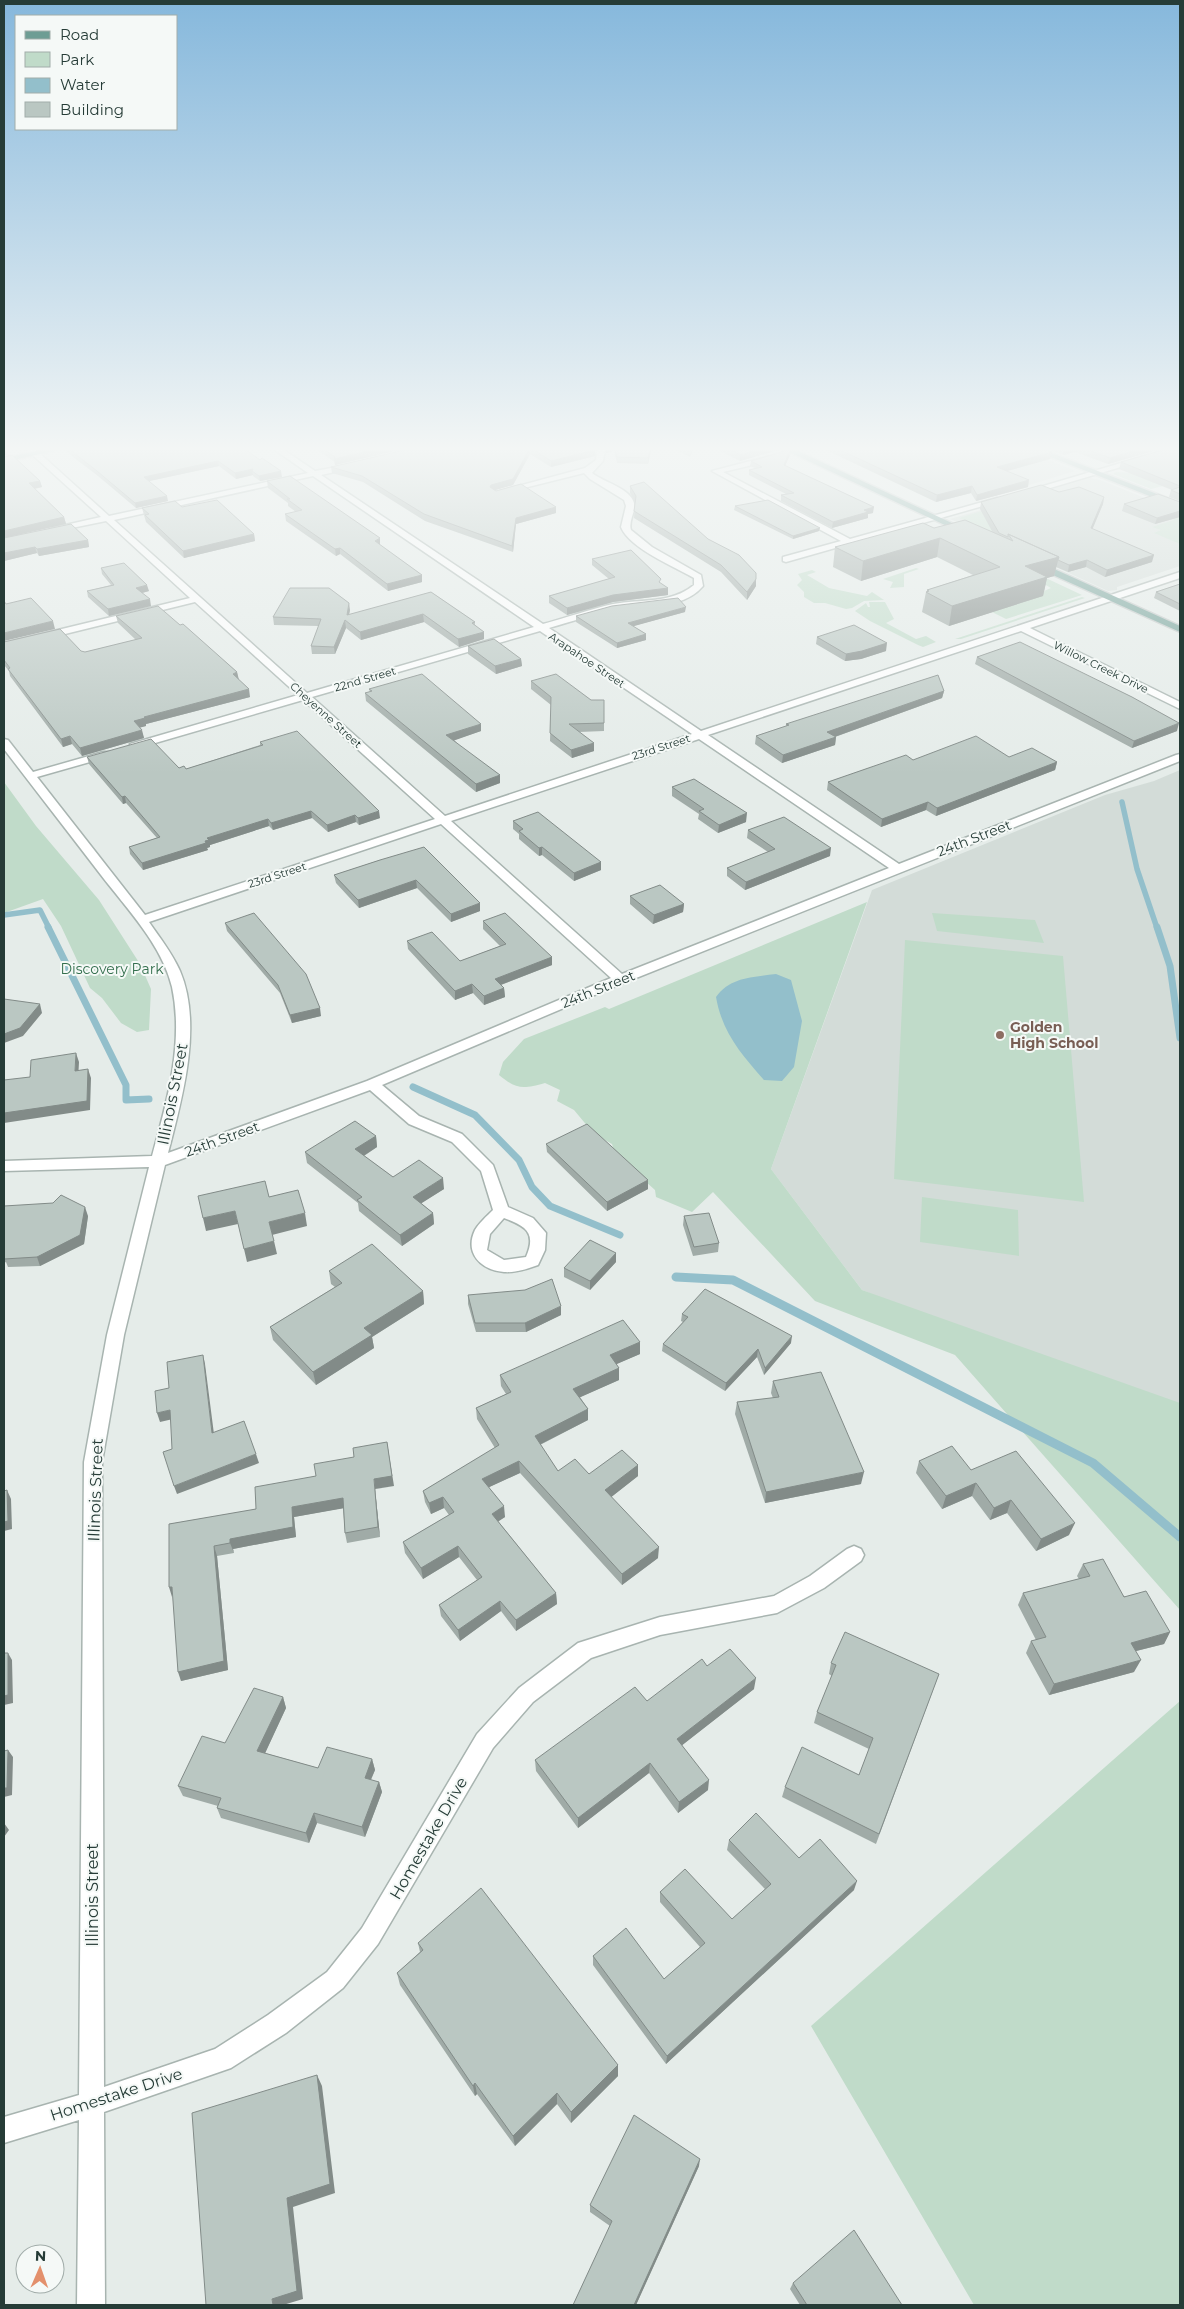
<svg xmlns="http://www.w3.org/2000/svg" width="1184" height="2309" font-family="Montserrat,sans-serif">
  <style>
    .built { fill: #d3dcd8 }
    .green { fill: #c0dbc9 }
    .water { fill: #93bfcb }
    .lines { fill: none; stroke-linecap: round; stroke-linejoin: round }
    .stream-far2 { stroke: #93bfcb; stroke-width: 5.5 }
    .stream-far1 { stroke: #93bfcb; stroke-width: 7 }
    .stream { stroke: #93bfcb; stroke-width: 9 }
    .minor-casing { stroke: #a8b4b0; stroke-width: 3 }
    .major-casing { stroke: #c2c8c7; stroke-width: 3 }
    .minor { fill: #fff; fill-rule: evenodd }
    .major { fill: #6e9d94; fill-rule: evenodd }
    .wall { fill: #a0aba7 }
    .shaded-wall { fill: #828b88 }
    .building { fill: #bac7c2; stroke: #828b88 }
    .education-dot { fill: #8d6e63; stroke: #f5f9f7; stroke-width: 2 }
    .labels { text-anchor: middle; stroke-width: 4; stroke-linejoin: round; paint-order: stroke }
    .far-street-label { font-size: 11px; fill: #263c37; stroke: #f5f9f7 }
    .street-label { font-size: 14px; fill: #263c37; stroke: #f5f9f7 }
    .park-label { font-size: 14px; fill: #346f4e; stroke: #f5f9f7 }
    .education-label { font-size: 14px; font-weight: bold; fill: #785e54; stroke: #f5f9f7; text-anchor: start }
    .near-street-label { font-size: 16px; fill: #263c37; stroke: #f5f9f7 }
  </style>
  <rect width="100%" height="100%" fill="#e5ece9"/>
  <!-- built -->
  <path class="built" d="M 912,450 L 1025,450 L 1075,471 L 1009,491 Z
    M 1090,478 L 1100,480 L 1180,512 L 1180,566 L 1117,587 L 1117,590 L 1108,591 L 950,519 Z
    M 1180,770 L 1180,1404 L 966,1332 L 862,1290 L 771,1169 L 872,890 L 1105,795 L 1154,781 Z"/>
  <!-- green -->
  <path class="green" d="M 1116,472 L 1136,473 L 1163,486 L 1151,489 L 1113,474 Z
    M 1001,505 L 1021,546 L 959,518 Z
    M 1180,513 L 1180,544 L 1154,533 L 1161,530 L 1152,527 L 1174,520 L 1167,518 Z
    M 982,548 L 1082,595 L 1006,619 L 990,611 L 1004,608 L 1051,588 Z
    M 916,568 L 919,569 L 904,574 L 904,587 L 890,588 L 893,582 L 883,579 Z
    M 812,570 L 816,572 L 807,575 L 829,588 L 867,596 L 872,592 L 884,600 L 864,601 L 852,608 L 846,609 L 825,603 L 814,603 L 804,597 L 804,592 L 797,585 L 802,580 L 798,574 Z
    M 1082,597 L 1085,598 L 961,639 L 955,639 Z
    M 869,602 L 885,602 L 894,619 L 886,623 L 916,639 L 926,636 L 936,642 L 923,647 L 918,645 L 870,621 L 855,611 L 866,603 L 868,607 L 870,607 Z
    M 4,782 L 36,826 L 99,900 L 140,964 L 151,989 L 149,1030 L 137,1032 L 121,1023 L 102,998 L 90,988 L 61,926 L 43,899 L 4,913 Z
    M 867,902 L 771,1169 L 862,1290 L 1180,1403 L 1180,1610 L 955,1355 L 815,1301 L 713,1192 L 692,1212 L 656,1197 L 655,1190 L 615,1154 L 612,1144 L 594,1134 L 574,1110 L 557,1101 L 560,1090 L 545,1083 C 523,1089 517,1090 499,1075 L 503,1062 L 524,1039 L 605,1007 L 609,1009 Z
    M 932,913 L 1035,920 L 1044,943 L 937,931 Z
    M 905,940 L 1063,956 L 1084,1202 L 894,1179 Z
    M 922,1197 L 1018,1210 L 1019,1256 L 920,1242 Z
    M 1180,1701 L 1180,2305 L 974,2305 L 811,2026 Z"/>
  <!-- water -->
  <path class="water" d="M 776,974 L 791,980 L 802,1021 L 794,1067 L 782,1081 L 764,1080 C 741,1054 722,1032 716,997 C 730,977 753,977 776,974 Z"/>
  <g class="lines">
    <!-- stream-far2 -->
    <path class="stream-far2" d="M 1122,802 L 1137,869 L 1157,928
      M 4,915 L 40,910 L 49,928"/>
    <!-- stream-far1 -->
    <path class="stream-far1" d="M 48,927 L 126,1085 L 126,1100 L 149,1099
      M 1157,927 L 1170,966 L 1180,1038
      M 413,1087 L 475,1115 L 519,1160 L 532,1187 L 550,1206 L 620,1235"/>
    <!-- stream -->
    <path class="stream" d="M 676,1277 L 733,1280 L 1093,1463 L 1180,1537"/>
    <!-- minor casing -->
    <g class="minor-casing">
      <path id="minor" d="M 27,450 L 36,450 L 109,516 L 308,473 L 275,450 L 284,450 L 315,471 L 353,464 L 353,468 L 321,475 L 543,624 C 566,618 590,609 613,604 C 641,599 671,604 694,585 L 694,578 C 675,567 629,548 621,527 L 626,506 L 624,500 L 590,479 L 584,473 L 504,493 L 500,491 L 585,468 L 596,460 L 597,450 L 605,450 L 603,461 L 592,473 C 603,482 630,488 634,503 C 636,512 628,521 631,530 L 652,547 L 701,575 L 703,586 C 681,612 642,603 612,610 C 591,615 570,622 549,628 L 701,731 L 1180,572 L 1180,578 L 1030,628 L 1180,702 L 1180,709 L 1021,631 L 708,735 L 899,864 L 1176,755 L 1180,754 L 1180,761 L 611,988 L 382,1085 L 419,1116 L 462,1134 L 493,1165 L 508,1207 L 533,1218 L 546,1233 L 545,1250 L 538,1265 C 527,1269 515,1273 504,1272 C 481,1270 464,1253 475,1230 C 479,1223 487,1216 493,1210 L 481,1171 L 452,1142 L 409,1124 L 370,1090 L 165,1165 L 124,1335 L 102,1462 L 104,2087 L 215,2049 L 268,2015 L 327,1972 L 362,1928 L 477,1734 L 519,1688 L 578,1643 L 660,1617 L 774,1596 L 810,1576 L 847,1549 L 854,1546 L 861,1549 L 864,1555 L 861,1561 L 824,1588 L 777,1613 L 660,1635 L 591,1658 L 533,1702 L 493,1748 L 378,1944 L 343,1988 L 286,2033 L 231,2068 L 104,2112 L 105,2305 L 77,2305 L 79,2120 L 4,2143 L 4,2117 L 79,2095 L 84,1462 L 107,1335 L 149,1167 L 4,1171 L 4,1161 L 152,1156 C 167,1102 184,1043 172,987 C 162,945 127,909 101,875 C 69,833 36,791 4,749 L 4,739 L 8,740 L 33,772 L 103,752 L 111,752 L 111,756 L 37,777 L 145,915 L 435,819 L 303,700 L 138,748 L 130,748 L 130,744 L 298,695 L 195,602 L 4,649 L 4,643 L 190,598 L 106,521 L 52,532 L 52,528 L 101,517 ZM 313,476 L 534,627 L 307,693 L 114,520 ZM 540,631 L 692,734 L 445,816 L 312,697 ZM 699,739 L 889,868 L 622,974 L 451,821 ZM 441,824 L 611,978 L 367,1081 L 168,1153 C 182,1099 203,1025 180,971 C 172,953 160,938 149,922 ZM 504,1218 C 525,1226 537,1232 526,1257 L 504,1260 L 487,1250 L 490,1234 Z
        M 1165,450 L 1178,450 L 1030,494 L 1023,492 Z
        M 770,456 L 774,458 L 773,460 L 723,472 L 850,539 L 997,498 L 1004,500 L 786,562 L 783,561 L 783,557 L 841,541 L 712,471 Z"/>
    </g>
    <!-- major casing -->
    <g class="major-casing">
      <path id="major" d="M 41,450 L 58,450 L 4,462 L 4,458 Z
        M 785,450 L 796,450 L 971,532 L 964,534 Z
        M 1033,450 L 1044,450 L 1180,503 L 1180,508 Z
        M 1035,563 L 1041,563 L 1180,626 L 1180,632 L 1035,567 Z"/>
    </g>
    <!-- minor -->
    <use href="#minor" class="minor"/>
    <!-- major -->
    <use href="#major" class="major"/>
  </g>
  <!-- wall -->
  <path class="wall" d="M 64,450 L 246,450 L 282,477 L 260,481 L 253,476 L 253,475 L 236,479 L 219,466 L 149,481 L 168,501 L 136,508 L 98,476 Z
    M 317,450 L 399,450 L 335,465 L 335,462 Z
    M 405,450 L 595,450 L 595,456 L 551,467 L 530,454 L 513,485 L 495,490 L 556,513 L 516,524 L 513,552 L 425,521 L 363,482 L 332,473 L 331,467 Z
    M 606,450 L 651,450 L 648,464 L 617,463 L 614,451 L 606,453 Z
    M 676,450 L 693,450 L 690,457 Z
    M 718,450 L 778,450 L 740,461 Z
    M 826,450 L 1046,450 L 1050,459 L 1007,471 L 1028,487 L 976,501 L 971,493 L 936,502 Z
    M 1050,450 L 1157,450 L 1108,464 L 1075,452 L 1063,455 Z
    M 1180,450 L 1180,501 L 1169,497 L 1171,490 L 1172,490 L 1119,469 L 1121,462 Z
    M 12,455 L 40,481 L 42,487 L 35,489 L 64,517 L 66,524 L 12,536 L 71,524 L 88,540 L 89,547 L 39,556 L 37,553 L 4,561 L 4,457 Z
    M 790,455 L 785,466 L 873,513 L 868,514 L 868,518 L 832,528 L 781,501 L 781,495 L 786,494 L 749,475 L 749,470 L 755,468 L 750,466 L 751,461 Z
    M 267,481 L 380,545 L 422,575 L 422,582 L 388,591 L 340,554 L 336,556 L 286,521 L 285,514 L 296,512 L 288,506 L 288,503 L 268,488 Z
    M 630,486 L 756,586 L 747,600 L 721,572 L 634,518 L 635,502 L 630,493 Z
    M 1059,492 L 1104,497 L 1103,504 L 1092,529 L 1152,562 L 1105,577 L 1086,567 L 1068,572 L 1056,567 L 1054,576 L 1047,578 L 1043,596 L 949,626 L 922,612 L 926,592 L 927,592 L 927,590 L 973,575 L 937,557 L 861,581 L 833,567 L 835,547 L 934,528 L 993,533 L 980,509 L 981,502 Z
    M 1180,502 L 1180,517 L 1155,524 L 1122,511 L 1124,504 Z
    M 735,506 L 819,531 L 793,539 L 734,510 Z
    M 182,507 L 254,534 L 255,541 L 184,558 L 146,522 L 142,508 Z
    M 592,559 L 661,584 L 668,588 L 668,595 L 613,602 L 567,615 L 549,603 L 549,596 L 609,579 L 592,565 Z
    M 101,568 L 149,591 L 142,593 L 151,606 L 109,616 L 88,597 L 87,591 L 111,585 L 102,574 Z
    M 1180,584 L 1180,611 L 1154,598 L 1156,592 Z
    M 431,592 L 475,622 L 475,625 L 484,639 L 459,647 L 424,622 L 361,640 L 346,628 L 335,654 L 312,654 L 311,646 L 319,626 L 274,625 L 273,617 L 350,610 L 349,615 Z
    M 685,612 L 633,626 L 646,634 L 646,640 L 617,648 L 576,622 L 576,616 Z
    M 116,616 L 180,625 L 237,672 L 238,678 L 250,697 L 146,724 L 146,726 L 140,727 L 144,738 L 82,756 L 72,744 L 63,747 L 10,676 L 9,671 L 4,665 L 4,642 L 85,652 L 136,640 L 118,623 Z
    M 817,637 L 886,651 L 861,659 L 845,661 L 816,644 Z
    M 468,646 L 521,659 L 522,666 L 496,674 L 468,654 Z
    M 977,657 L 1177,731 L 1132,748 L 975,664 Z
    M 531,681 L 591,700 L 604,700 L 604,731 L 579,732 L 594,743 L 594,751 L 572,758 L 550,741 L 551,705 L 531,689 Z
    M 369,689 L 481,731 L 454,740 L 500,783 L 476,792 L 366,701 L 365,693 L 370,692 Z
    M 944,691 L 942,698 L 835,737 L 836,737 L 835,745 L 782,763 L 755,744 L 756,736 L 786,726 L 786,724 Z
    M 260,742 L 380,818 L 359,825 L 356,822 L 328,832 L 312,818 L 273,830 L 269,826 L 210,845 L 210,847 L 207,848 L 208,850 L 143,870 L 130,854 L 129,847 L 157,838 L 126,803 L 123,804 L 89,764 L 87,757 L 186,769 L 260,745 Z
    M 1009,757 L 1057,762 L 1055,770 L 936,816 L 926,810 L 881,827 L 827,790 L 828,782 L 913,760 Z
    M 672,787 L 746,822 L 718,833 L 698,819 L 699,814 L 672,796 Z
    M 513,821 L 601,862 L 601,870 L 574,881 L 542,855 L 539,856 L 519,839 L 519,834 L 513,829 Z
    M 748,830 L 830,856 L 745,890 L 727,876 L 727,868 L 768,852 L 747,838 Z
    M 380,860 L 480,911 L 451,922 L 417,888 L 359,908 L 336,883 L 334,875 Z
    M 630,896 L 684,904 L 683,912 L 653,924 L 630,904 Z
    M 483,921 L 552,957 L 552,965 L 501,985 L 504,988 L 505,997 L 484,1005 L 473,993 L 455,1000 L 408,949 L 407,941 L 460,961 L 500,946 L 483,929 Z
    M 225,923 L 321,1016 L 292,1023 L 280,993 L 227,931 Z
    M 376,1136 L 377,1147 L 364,1156 L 393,1177 L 444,1189 L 421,1203 L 433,1213 L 434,1224 L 402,1246 L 359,1211 L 358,1203 L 307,1163 L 305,1152 Z
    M 546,1144 L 648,1180 L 648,1189 L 607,1211 L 547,1152 Z
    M 4,1206 L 88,1216 L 84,1244 L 40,1266 L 8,1267 L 6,1262 L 4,1263 Z
    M 684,1216 L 719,1243 L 718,1252 L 693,1256 L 683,1225 Z
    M 616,1262 L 590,1290 L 564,1277 L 564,1268 Z
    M 329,1271 L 423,1291 L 424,1304 L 372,1337 L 374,1348 L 316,1385 L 273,1340 L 270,1327 L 335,1287 L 331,1284 Z
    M 468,1295 L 561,1315 L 526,1332 L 476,1332 L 468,1304 Z
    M 682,1314 L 791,1343 L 764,1375 L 757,1357 L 725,1391 L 662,1351 L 663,1344 L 683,1322 L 681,1321 Z
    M 640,1342 L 640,1354 L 616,1364 L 619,1368 L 619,1380 L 580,1397 L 588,1409 L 588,1420 L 540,1445 L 558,1471 L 589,1474 L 638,1465 L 638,1476 L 611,1497 L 658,1558 L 622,1585 L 520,1473 L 489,1487 L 505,1517 L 498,1521 L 556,1593 L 557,1604 L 516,1631 L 501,1611 L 460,1641 L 441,1616 L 439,1605 L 477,1580 L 459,1557 L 423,1579 L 405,1553 L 403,1542 L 449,1515 L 444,1508 L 431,1514 L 425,1502 L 423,1491 L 495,1448 L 477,1419 L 476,1408 L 506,1394 L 501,1386 L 500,1375 Z
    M 773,1381 L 861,1484 L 765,1503 L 735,1414 L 737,1402 L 773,1398 L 771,1393 Z
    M 919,1461 L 971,1470 L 1069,1535 L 1036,1551 L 1007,1513 L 990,1520 L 972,1496 L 942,1509 L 916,1473 Z
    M 394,1486 L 375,1489 L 380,1537 L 347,1543 L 345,1533 L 343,1508 L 294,1517 L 296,1537 L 233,1549 L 234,1553 L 217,1556 L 228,1670 L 181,1681 L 169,1524 Z
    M 1083,1564 L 1170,1632 L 1164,1644 L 1136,1651 L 1134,1672 L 1049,1695 L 1026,1653 L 1031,1641 L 1036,1640 L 1018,1605 L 1023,1593 L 1079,1579 L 1077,1576 Z
    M 831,1663 L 939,1674 L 876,1844 L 782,1797 L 785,1787 L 859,1775 L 869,1749 L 814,1723 L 817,1712 L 832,1676 L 829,1674 Z
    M 707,1666 L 754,1689 L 682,1745 L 708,1790 L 678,1813 L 649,1773 L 578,1828 L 536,1771 L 535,1760 L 647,1701 Z
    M 283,1697 L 286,1708 L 265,1753 L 318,1768 L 372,1759 L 375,1770 L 371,1780 L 379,1782 L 382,1792 L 365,1837 L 317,1823 L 309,1843 L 221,1818 L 217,1808 L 218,1806 L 183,1796 L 178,1786 L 225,1743 Z
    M 729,1840 L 799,1858 L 854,1890 L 666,2064 L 593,1965 L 593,1956 L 664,1979 L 700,1947 L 660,1902 L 660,1892 L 732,1919 L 765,1889 L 727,1850 Z
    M 418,1943 L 618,2065 L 618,2076 L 571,2123 L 557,2104 L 515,2146 L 477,2094 L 475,2096 L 400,1985 L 397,1973 L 420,1952 Z
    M 699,2166 L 636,2305 L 573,2305 L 610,2226 L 590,2212 L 590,2205 Z
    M 793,2283 L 902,2305 L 800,2305 L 790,2289 Z"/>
  <!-- shaded-wall -->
  <path class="shaded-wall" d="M 4,450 L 6,450 L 7,455 L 4,456 Z
    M 372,450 L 399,450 L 335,465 L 334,459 Z
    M 529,450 L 530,450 L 530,454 L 513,485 L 492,491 L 490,487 L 491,485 Z
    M 594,450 L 595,450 L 595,456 L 551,467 L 551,461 Z
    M 606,450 L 614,450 L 614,451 L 606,453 Z
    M 650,450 L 651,450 L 648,464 L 648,458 Z
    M 691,450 L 693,450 L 690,457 Z
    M 756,450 L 778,450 L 740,461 L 740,455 Z
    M 791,450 L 790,455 L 783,470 L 784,465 Z
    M 1064,450 L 1076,450 L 1075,452 L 1063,455 Z
    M 1136,450 L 1157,450 L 1108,464 L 1110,458 Z
    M 1052,452 L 1050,459 L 996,474 L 997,467 Z
    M 218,461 L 219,466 L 145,482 L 144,477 Z
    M 253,469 L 252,471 L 253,475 L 236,479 L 235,473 Z
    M 281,471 L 282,477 L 260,481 L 259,476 Z
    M 1029,480 L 1028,487 L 976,501 L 977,495 Z
    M 40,481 L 42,487 L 31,489 L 29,483 Z
    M 972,486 L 971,493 L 936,502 L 937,495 Z
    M 167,496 L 168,501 L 136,508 L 135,503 Z
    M 1104,497 L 1103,504 L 1090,535 L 1091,528 Z
    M 556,507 L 556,513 L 516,524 L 513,552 L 512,546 L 516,518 Z
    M 874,507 L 873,513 L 868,514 L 868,518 L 832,528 L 833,522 L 864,510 Z
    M 1180,511 L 1180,517 L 1155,524 L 1157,518 Z
    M 64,517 L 66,524 L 4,538 L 4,531 Z
    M 820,528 L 819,531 L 793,539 L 793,536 Z
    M 254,534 L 255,541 L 184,558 L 183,551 Z
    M 380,538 L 380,545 L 375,541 Z
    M 940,538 L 937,557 L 861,581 L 863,561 Z
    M 88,540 L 89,547 L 39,556 L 37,549 Z
    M 35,547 L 37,553 L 4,561 L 4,553 Z
    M 340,548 L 340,554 L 336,556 L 335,549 Z
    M 1154,555 L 1152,562 L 1105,577 L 1107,570 Z
    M 1059,557 L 1054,576 L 1047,578 L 1043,596 L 949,626 L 952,606 L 1025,566 Z
    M 1087,560 L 1086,567 L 1068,572 L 1069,565 Z
    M 422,575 L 422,582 L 388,591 L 387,584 Z
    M 756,579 L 756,586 L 747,600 L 747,592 Z
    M 147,585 L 149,591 L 138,594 L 136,588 Z
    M 668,588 L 668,595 L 613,602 L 567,615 L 567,608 L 613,595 Z
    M 150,599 L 151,606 L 109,616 L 108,609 Z
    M 349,603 L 350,610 L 347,623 L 347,615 Z
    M 686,607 L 685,612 L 627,628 L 628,623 Z
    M 423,614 L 424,622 L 361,640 L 360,632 Z
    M 345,620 L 346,628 L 335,654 L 334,647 Z
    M 53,621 L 55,629 L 4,641 L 4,633 Z
    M 484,632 L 484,639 L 459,647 L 458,639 Z
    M 646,634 L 646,640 L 617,648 L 617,643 Z
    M 887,643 L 886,651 L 861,659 L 845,661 L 846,654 Z
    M 521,659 L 522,666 L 496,674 L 495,666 Z
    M 237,672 L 239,680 L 233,674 Z
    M 249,689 L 250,697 L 146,724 L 146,726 L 135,729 L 134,721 L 144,717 Z
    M 944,691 L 942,698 L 826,740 L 827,732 Z
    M 1179,723 L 1177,731 L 1132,748 L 1134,741 Z
    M 481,724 L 481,731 L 447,743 L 446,735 Z
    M 142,730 L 144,738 L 82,756 L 80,748 Z
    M 70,736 L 72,744 L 63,747 L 61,739 Z
    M 836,737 L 835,745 L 782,763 L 783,755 Z
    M 594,743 L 594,751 L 572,758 L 571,750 Z
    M 1057,762 L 1055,770 L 936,816 L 937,808 Z
    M 500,775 L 500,783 L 476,792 L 476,784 Z
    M 125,796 L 126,803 L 123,804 L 122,797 Z
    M 928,802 L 926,810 L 881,827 L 882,819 Z
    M 311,811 L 312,818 L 273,830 L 271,823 Z
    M 379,811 L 380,818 L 359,825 L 358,818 Z
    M 747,813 L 746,822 L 718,833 L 719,825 Z
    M 355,815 L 356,822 L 328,832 L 327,825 Z
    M 268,819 L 269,826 L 210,845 L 210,847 L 207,848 L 208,850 L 143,870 L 142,863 L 205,841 L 207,838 Z
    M 542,847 L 542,855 L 539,856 L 539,848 Z
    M 831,848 L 830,856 L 745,890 L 746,882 Z
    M 601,862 L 601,870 L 574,881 L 574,873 Z
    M 416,880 L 417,888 L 359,908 L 358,900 Z
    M 480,903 L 480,911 L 451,922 L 451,914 Z
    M 684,904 L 683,912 L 653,924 L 654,915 Z
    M 552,957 L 552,965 L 495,987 L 495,979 Z
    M 472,984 L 473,993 L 455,1000 L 455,991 Z
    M 504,988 L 505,997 L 484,1005 L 484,996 Z
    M 40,1004 L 42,1013 L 23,1036 L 4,1043 L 4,1034 Z
    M 320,1008 L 321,1016 L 292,1023 L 290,1015 Z
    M 76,1053 L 79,1062 L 78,1080 L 75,1071 Z
    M 88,1069 L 91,1078 L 90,1110 L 4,1123 L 4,1113 Z
    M 376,1136 L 377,1147 L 357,1160 L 355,1149 Z
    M 443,1178 L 444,1189 L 414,1208 L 413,1197 Z
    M 648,1180 L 648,1189 L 607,1211 L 607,1202 Z
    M 85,1207 L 88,1216 L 84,1244 L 40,1266 L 37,1257 Z
    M 235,1211 L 238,1224 L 206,1231 L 203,1218 Z
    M 305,1213 L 307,1226 L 272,1235 L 269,1222 Z
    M 433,1213 L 434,1224 L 402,1246 L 400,1235 Z
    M 274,1241 L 277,1254 L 247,1262 L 244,1249 Z
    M 616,1253 L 616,1262 L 590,1290 L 590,1281 Z
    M 423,1291 L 424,1304 L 372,1337 L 374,1348 L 316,1385 L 313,1372 L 364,1328 Z
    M 561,1306 L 561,1315 L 526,1332 L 525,1323 Z
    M 792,1336 L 791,1343 L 764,1375 L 765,1368 Z
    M 640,1342 L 640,1354 L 610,1367 L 610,1355 Z
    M 758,1349 L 757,1357 L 725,1391 L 726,1383 Z
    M 203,1355 L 205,1364 L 215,1442 L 212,1433 Z
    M 619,1368 L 619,1380 L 574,1400 L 573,1389 Z
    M 588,1409 L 588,1420 L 535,1447 L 535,1436 Z
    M 170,1410 L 173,1419 L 160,1422 L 157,1413 Z
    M 387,1442 L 394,1486 L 375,1489 L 380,1537 L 378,1527 L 374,1479 Z
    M 256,1454 L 259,1463 L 177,1494 L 174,1486 Z
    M 519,1461 L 520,1473 L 483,1490 L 482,1479 Z
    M 638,1465 L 638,1476 L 605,1502 L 605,1490 Z
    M 864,1472 L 861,1484 L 765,1503 L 766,1492 Z
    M 976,1483 L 972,1496 L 942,1509 L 946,1496 Z
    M 7,1490 L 11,1499 L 12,1529 L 4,1531 L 4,1522 Z
    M 443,1497 L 444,1508 L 431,1514 L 429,1503 Z
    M 343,1498 L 345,1508 L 294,1517 L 296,1537 L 233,1549 L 234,1553 L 230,1543 L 230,1539 L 292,1507 Z
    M 1011,1500 L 1007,1513 L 990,1520 L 994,1508 Z
    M 504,1506 L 505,1517 L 493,1525 L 492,1514 Z
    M 1075,1523 L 1069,1535 L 1036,1551 L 1041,1539 Z
    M 214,1546 L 217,1556 L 228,1670 L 181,1681 L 178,1672 Z
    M 458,1546 L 459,1557 L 423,1579 L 421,1568 Z
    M 659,1547 L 658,1558 L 622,1585 L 622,1574 Z
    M 169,1587 L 172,1587 L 172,1597 Z
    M 556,1593 L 557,1604 L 516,1631 L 516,1620 Z
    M 500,1601 L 501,1611 L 460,1641 L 458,1630 Z
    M 1170,1632 L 1164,1644 L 1124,1654 L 1131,1643 Z
    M 8,1653 L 12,1660 L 13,1703 L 4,1705 L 4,1696 Z
    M 1141,1660 L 1134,1672 L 1049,1695 L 1054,1684 Z
    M 756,1678 L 754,1689 L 676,1750 L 677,1739 Z
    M 283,1697 L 286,1708 L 261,1762 L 257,1751 Z
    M 8,1750 L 13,1757 L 12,1795 L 4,1797 L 4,1788 Z
    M 372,1759 L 375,1770 L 367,1788 L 365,1778 Z
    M 650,1763 L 649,1773 L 578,1828 L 578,1818 Z
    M 709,1780 L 708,1790 L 678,1813 L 679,1802 Z
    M 379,1782 L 382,1792 L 365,1837 L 362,1827 Z
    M 314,1813 L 317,1823 L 309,1843 L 306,1833 Z
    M 4,1823 L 9,1830 L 4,1837 Z
    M 857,1881 L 854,1890 L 666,2064 L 667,2056 Z
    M 618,2065 L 618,2076 L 571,2123 L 571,2112 Z
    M 317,2075 L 322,2086 L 335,2193 L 293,2207 L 303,2299 L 283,2305 L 273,2305 L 272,2299 L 287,2198 Z
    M 475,2083 L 477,2094 L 475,2096 L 473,2086 Z
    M 557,2093 L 557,2104 L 515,2146 L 513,2136 Z
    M 700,2159 L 699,2166 L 636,2305 L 634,2305 Z"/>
  <!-- building -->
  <path class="building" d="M 70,450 L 246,450 L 260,460 L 262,458 L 281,471 L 259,476 L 252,471 L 253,469 L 235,473 L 218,461 L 144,477 L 167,496 L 135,503 L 97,471 Z
    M 325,450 L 372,450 L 334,459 L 335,457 Z
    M 405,450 L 529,450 L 513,479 L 491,485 L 490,487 L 496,491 L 521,484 L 556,507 L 516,518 L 512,546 L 424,514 L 362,476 L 331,467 Z
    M 534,450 L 594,450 L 551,461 Z
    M 615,450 L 650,450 L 648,458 L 617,457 Z
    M 732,450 L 756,450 L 740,455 Z
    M 788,450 L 790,450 L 784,465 L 874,507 L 864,510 L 868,512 L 833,522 L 781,495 L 794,493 L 749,470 L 762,467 L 751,461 Z
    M 840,450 L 1046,450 L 1052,452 L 997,467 L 1029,480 L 977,495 L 972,486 L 937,495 Z
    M 1089,450 L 1136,450 L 1110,458 Z
    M 1163,450 L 1180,450 L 1180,486 L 1121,462 Z
    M 12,455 L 40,481 L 29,483 L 64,517 L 4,531 L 4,457 Z
    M 290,476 L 380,538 L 375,541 L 422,575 L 387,584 L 340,548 L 335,549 L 285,514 L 302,510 L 287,499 L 290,499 L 267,481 Z
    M 644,482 L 708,539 L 739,555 L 756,573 L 756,579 L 747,592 L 721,565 L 634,511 L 636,496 L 630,486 Z
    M 1041,485 L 1059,492 L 1079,487 L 1104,497 L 1091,528 L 1154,555 L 1107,570 L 1087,560 L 1069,565 L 1058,560 L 1059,557 L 1008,534 L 1008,537 L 999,533 L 981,502 Z
    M 1180,487 L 1180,494 L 1171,490 Z
    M 1158,494 L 1180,502 L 1180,511 L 1157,518 L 1124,504 Z
    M 217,500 L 254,534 L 183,551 L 145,515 L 149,514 L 142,508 L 175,501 L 182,507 Z
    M 768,500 L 820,528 L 793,536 L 735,506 Z
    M 965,520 L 1013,541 L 1008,534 L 1059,557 L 1025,566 L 1047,577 L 952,606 L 926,592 L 929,591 L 927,590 L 1000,567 L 940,538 L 863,561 L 835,547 L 923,523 L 934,528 Z
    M 71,524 L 88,540 L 37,549 L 35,547 L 4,553 L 4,538 Z
    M 631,550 L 661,579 L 659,582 L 668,588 L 613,595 L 567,608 L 549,596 L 615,577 L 592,559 Z
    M 124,563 L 147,585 L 136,588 L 150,599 L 108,609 L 87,591 L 114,585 L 101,568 Z
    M 1180,584 L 1180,604 L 1156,592 Z
    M 290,588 L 329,588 L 349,603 L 347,615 L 431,592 L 475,622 L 472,623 L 484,632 L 458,639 L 423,614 L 360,632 L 345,620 L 334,647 L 311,646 L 321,619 L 273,617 Z
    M 31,598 L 53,621 L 4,633 L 4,601 L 6,604 Z
    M 678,598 L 686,607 L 628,623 L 646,634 L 617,643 L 576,616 L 612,606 Z
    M 158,606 L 180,625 L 183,624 L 237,672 L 233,674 L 249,689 L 144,717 L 145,718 L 134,721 L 142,730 L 80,748 L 70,736 L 61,739 L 8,669 L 10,668 L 4,660 L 4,642 L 60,629 L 81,651 L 85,652 L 142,638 L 116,616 Z
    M 854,625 L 887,643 L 862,651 L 846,654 L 817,637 Z
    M 494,639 L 521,659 L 495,666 L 468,646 Z
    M 1020,642 L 1132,697 L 1179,723 L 1134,741 L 977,657 Z
    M 422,674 L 481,724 L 446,735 L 500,775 L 476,784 L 365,693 L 372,691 L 369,689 Z
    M 556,674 L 591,700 L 604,700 L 604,723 L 569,724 L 594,743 L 571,750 L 550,733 L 551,697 L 531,681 Z
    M 938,675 L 944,691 L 827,732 L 836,737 L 783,755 L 756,736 L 789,725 L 786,724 Z
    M 297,731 L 379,811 L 358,818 L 355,815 L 327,825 L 311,811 L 271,823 L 268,819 L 207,838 L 209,840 L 205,841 L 206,843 L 142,863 L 129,847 L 160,837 L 125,796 L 122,797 L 87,757 L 151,739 L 179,768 L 184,766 L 186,769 L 263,745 L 260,742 Z
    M 976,736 L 1009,757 L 1032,748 L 1057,762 L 937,808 L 928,802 L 882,819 L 828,782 L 906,755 L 913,760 Z
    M 694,779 L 747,813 L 719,825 L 699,811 L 704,809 L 672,787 Z
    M 538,812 L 601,862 L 574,873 L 542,847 L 539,848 L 519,831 L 523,829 L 513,821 Z
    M 784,817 L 831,848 L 746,882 L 727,868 L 775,849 L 748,830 Z
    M 424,847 L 480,903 L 451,914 L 416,880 L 358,900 L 334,875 L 380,860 Z
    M 660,885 L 684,904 L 654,915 L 630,896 Z
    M 254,913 L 306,974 L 320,1008 L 290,1015 L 278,985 L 225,923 Z
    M 505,913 L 552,957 L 495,979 L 504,988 L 484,996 L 472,984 L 455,991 L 407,941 L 432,932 L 460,961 L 506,944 L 483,921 Z
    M 4,998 L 4,999 L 40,1004 L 20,1028 L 4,1034 Z
    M 76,1053 L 75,1071 L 88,1069 L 87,1101 L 4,1113 L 4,1080 L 30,1077 L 31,1060 Z
    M 355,1121 L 376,1136 L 355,1149 L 393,1177 L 419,1160 L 443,1178 L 413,1197 L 433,1213 L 400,1235 L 357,1200 L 362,1197 L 305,1152 Z
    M 587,1124 L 648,1180 L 607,1202 L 546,1144 Z
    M 265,1181 L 269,1197 L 298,1190 L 305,1213 L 269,1222 L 274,1241 L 244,1249 L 235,1211 L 203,1218 L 198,1196 Z
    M 61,1195 L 85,1207 L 80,1235 L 37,1257 L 4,1259 L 4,1206 L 53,1203 Z
    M 709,1213 L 719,1243 L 694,1247 L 684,1216 Z
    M 590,1240 L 616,1253 L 590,1281 L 564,1268 Z
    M 372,1244 L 423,1291 L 364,1328 L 372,1335 L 313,1372 L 270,1327 L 342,1283 L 329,1271 Z
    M 552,1279 L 561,1306 L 525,1323 L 475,1323 L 468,1295 L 525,1290 Z
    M 705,1289 L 792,1336 L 765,1368 L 758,1349 L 726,1383 L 663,1344 L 688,1317 L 682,1314 Z
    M 623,1320 L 640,1342 L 610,1355 L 619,1368 L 573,1389 L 588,1409 L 535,1436 L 558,1471 L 575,1459 L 589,1474 L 622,1450 L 638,1465 L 605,1490 L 659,1547 L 622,1574 L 519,1461 L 482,1479 L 504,1506 L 492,1514 L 556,1593 L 516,1620 L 500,1601 L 458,1630 L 439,1605 L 482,1577 L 458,1546 L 421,1568 L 403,1542 L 454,1512 L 443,1497 L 429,1503 L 423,1491 L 499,1445 L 476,1408 L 511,1392 L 500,1375 Z
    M 203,1355 L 212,1433 L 244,1421 L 256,1454 L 174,1486 L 163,1452 L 172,1449 L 170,1410 L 157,1413 L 155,1391 L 169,1388 L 167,1362 Z
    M 821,1372 L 864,1472 L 766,1492 L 737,1402 L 779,1397 L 773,1381 Z
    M 387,1442 L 392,1476 L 374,1479 L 378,1527 L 345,1533 L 343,1498 L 292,1507 L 293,1527 L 230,1539 L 230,1543 L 214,1546 L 224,1661 L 178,1672 L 172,1587 L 169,1587 L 169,1524 L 256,1509 L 255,1487 L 316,1476 L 314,1464 L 354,1457 L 353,1448 Z
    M 952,1446 L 971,1470 L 1016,1451 L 1075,1523 L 1041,1539 L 1011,1500 L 994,1508 L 976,1483 L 946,1496 L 919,1461 Z
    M 7,1490 L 8,1521 L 4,1522 L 4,1491 Z
    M 1103,1559 L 1124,1597 L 1146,1591 L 1170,1632 L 1131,1643 L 1141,1660 L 1054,1684 L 1031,1641 L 1046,1637 L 1023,1593 L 1090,1576 L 1083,1564 Z
    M 845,1632 L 939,1674 L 879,1834 L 785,1787 L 802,1747 L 859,1775 L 873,1738 L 817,1712 L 836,1665 L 831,1663 Z
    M 730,1649 L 756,1678 L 677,1739 L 709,1780 L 679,1802 L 650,1763 L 578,1818 L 535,1760 L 635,1687 L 647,1701 L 702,1659 L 707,1666 Z
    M 4,1653 L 8,1653 L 8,1695 L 4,1696 Z
    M 254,1688 L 283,1697 L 257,1751 L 318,1768 L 327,1747 L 372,1759 L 365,1778 L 379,1782 L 362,1827 L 314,1813 L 306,1833 L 217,1808 L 221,1798 L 178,1786 L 202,1736 L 225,1743 Z
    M 8,1750 L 7,1788 L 4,1788 L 4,1751 Z
    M 756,1813 L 799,1858 L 820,1839 L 857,1881 L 667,2056 L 593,1956 L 626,1928 L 664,1979 L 705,1943 L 660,1892 L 685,1869 L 732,1919 L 771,1884 L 729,1840 Z
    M 481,1888 L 618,2065 L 571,2112 L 557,2093 L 513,2136 L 475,2083 L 473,2086 L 397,1973 L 423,1950 L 418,1943 Z
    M 317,2075 L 330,2184 L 287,2198 L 297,2291 L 272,2299 L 273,2305 L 206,2305 L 192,2113 Z
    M 634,2115 L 700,2159 L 634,2305 L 573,2305 L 612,2221 L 590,2205 Z
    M 854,2230 L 902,2305 L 807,2305 L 793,2283 Z"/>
  <!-- sky -->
  <linearGradient id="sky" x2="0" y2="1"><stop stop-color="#86b8dc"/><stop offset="0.58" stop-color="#f3f6f5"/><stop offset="1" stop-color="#f3f6f5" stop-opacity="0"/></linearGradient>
  <rect width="1184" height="774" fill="url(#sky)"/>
  <!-- markers -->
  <circle class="education-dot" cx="1000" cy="1035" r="5"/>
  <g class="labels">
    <!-- far-street labels -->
    <g class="far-street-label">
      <text transform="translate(587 660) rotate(34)" y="4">Arapahoe Street</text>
      <text transform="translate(1101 667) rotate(26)" y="4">Willow Creek Drive</text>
      <text transform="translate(365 679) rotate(-16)" y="4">22nd Street</text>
      <text transform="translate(326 715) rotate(42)" y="4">Cheyenne Street</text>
      <text transform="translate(661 747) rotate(-18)" y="4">23rd Street</text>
      <text transform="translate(277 875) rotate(-18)" y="4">23rd Street</text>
    </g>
    <!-- street labels -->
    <g class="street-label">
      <text transform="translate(974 838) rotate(-21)" y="5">24th Street</text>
      <text transform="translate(598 989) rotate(-22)" y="5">24th Street</text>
      <text transform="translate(222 1139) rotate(-20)" y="5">24th Street</text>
    </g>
    <!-- park labels -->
    <g class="park-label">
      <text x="112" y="974">Discovery Park</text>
    </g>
    <!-- education labels -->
    <g class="education-label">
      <text x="1010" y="1032">Golden<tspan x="1010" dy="16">High School</tspan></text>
    </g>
    <!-- near-street labels -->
    <g class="near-street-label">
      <text transform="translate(172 1094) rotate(-79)" y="6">Illinois Street</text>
      <text transform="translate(95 1490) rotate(-88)" y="6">Illinois Street</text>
      <text transform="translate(428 1838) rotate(-60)" y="6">Homestake Drive</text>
      <text transform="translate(92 1895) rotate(-90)" y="6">Illinois Street</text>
      <text transform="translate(116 2094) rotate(-18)" y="6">Homestake Drive</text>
    </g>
  </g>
  <!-- border -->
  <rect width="1184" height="2309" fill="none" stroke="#263c37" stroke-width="10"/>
  <!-- legend -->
  <rect x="15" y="15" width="162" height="115" fill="#f5f9f7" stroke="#a2adaa"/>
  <rect x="25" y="31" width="25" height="8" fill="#6e9d94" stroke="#a2adaa"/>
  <text x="60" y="40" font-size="15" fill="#263c37">Road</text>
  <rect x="25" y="52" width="25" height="15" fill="#c0dbc9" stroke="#a2adaa"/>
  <text x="60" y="65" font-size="15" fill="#263c37">Park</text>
  <rect x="25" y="78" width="25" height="15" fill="#93bfcb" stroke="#a2adaa"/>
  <text x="60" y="90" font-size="15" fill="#263c37">Water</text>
  <rect x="25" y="102" width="25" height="15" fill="#bac7c2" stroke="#a2adaa"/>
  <text x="60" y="115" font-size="15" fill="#263c37">Building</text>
  <!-- north arrow -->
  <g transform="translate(40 2269) rotate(2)"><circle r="24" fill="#f5f9f7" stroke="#a2adaa"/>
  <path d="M0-4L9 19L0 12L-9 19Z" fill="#e3906c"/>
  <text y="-8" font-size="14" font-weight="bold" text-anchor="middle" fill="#263c37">N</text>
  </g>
</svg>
